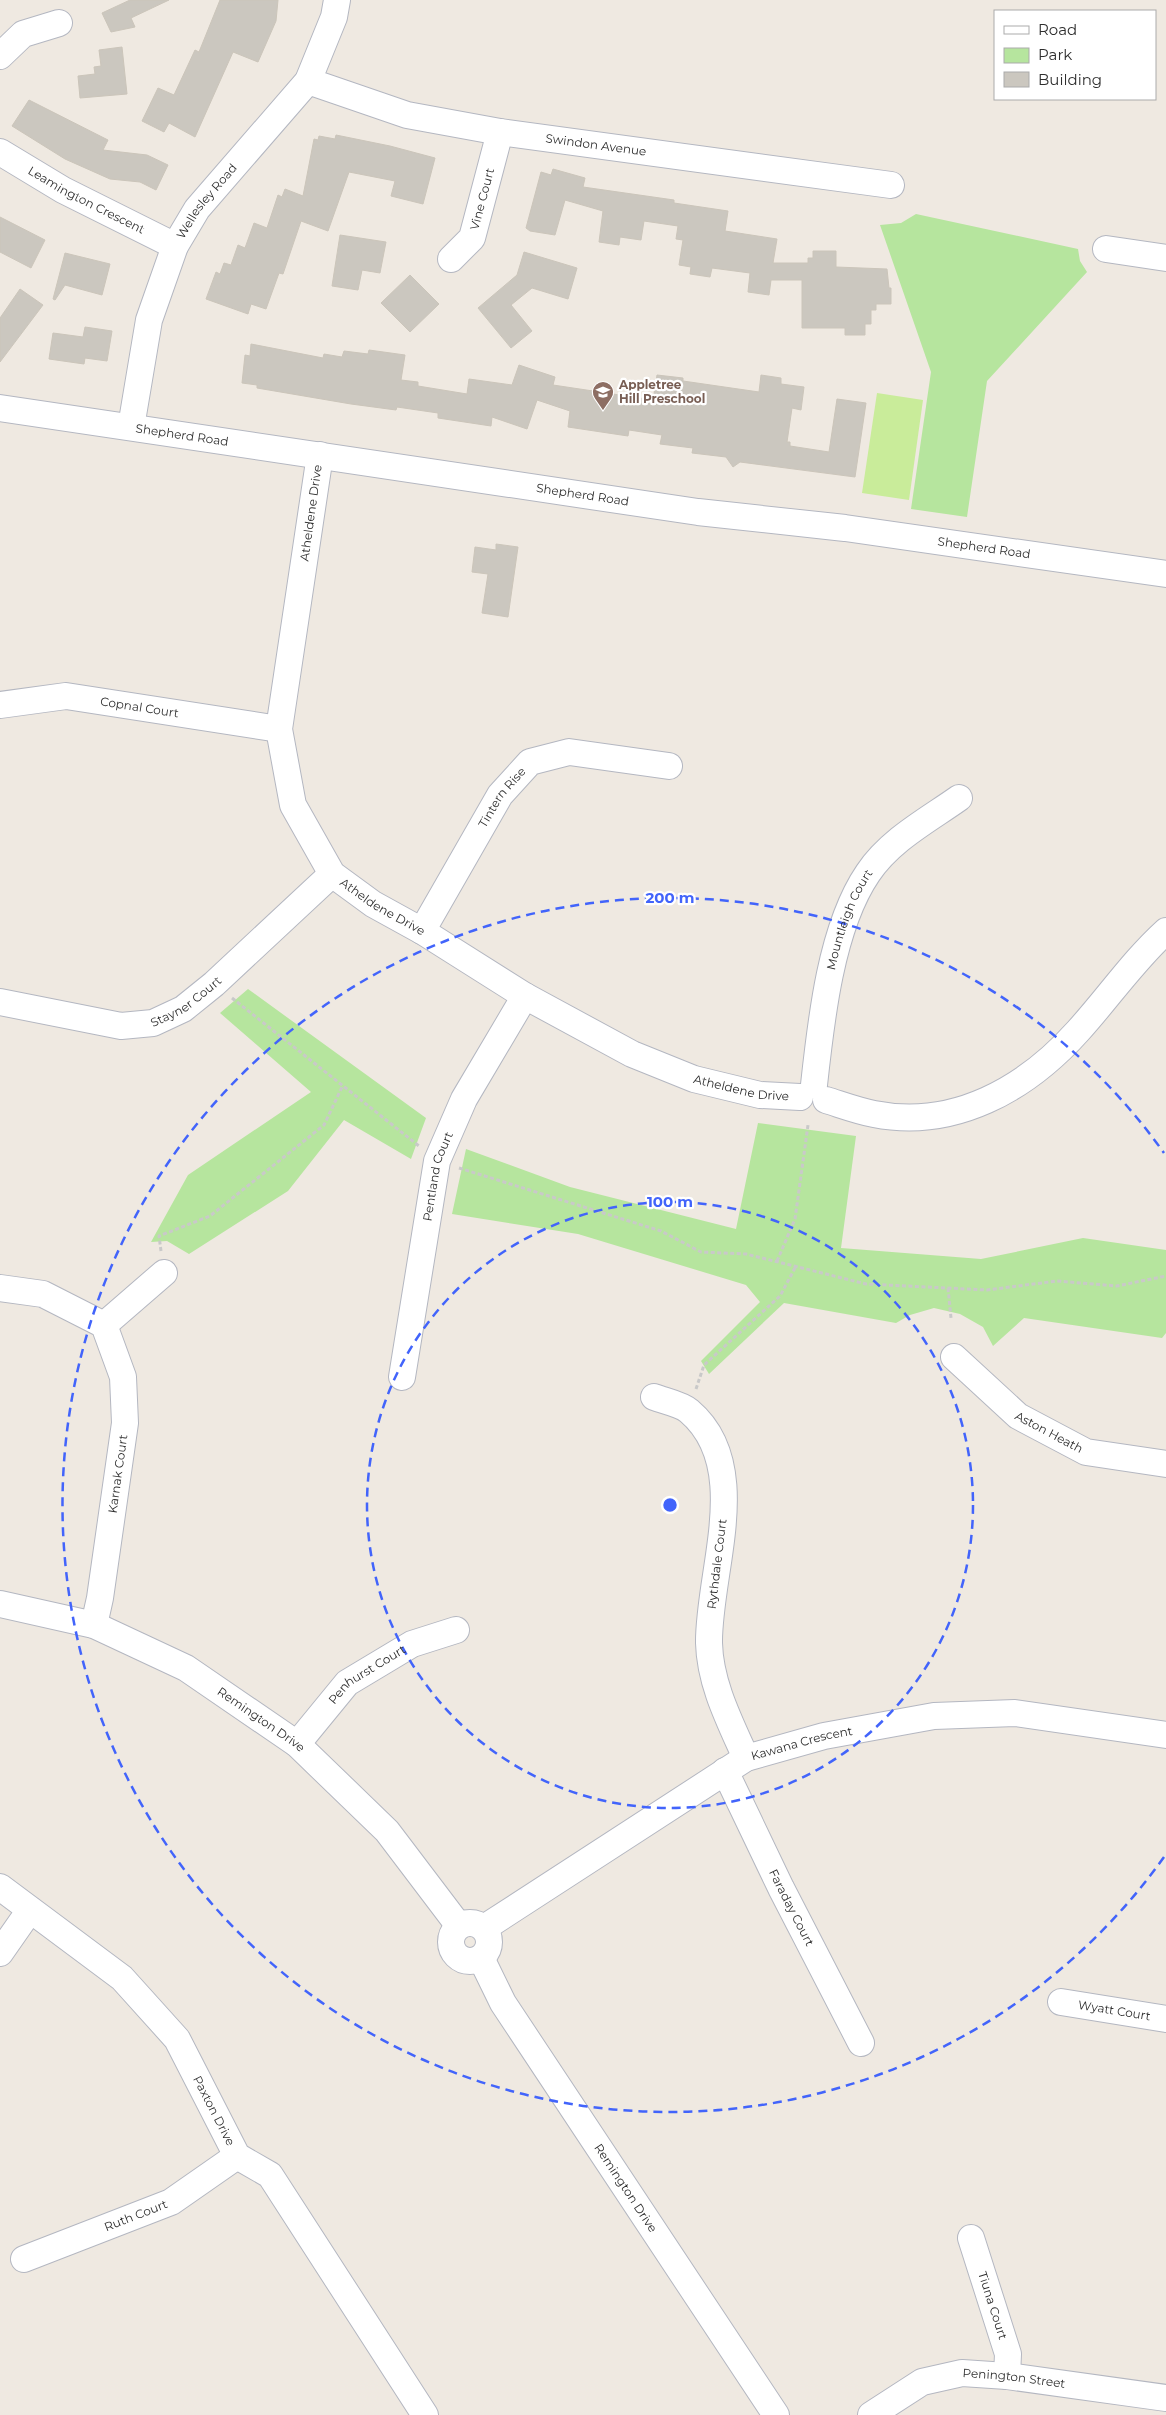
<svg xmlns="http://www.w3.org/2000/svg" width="1166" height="2415" font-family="Montserrat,sans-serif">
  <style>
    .green { fill: #b6e59e }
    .pitch { fill: #c9ec9a }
    .building { fill: #cbc7bf; stroke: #cbc5ba }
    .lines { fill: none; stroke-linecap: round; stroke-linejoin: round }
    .minor-casing { stroke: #b4b7c1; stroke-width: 28 }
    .path { stroke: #c9c9c9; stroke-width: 3; stroke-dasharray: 4 2.5; stroke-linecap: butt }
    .minor { stroke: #fff; stroke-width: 26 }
    .ring { fill: none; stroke: #4264fb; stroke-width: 2.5; stroke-dasharray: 9 6 }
    .labels { text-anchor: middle; stroke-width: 4.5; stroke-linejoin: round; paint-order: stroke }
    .street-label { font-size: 12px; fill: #2e2e2e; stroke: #fff }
    .education-label { font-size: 12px; font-weight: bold; fill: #785e54; stroke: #fff; text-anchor: start }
    .centre { fill: #4264fb; stroke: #fff; stroke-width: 2.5 }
    .ring-label { font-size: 15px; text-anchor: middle; font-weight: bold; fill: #4264fb; stroke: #fff; stroke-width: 4.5; stroke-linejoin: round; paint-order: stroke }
  </style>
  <rect width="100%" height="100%" fill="#efe9e1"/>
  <!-- green -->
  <path class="green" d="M 916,214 L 1078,249 L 1080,261 L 1087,272 L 987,381 L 967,517 L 911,509 L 931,372 L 880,225 L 901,223 Z
    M 248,989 L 426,1118 L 411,1159 L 344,1120 L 288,1191 L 189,1254 L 167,1241 L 151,1242 L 188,1175 L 311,1092 L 220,1013 Z
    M 758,1123 L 856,1136 L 841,1248 L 981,1259 L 1083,1238 L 1166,1250 L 1166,1333 L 1162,1338 L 1024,1318 L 993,1346 L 983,1327 L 960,1314 L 934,1308 L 910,1315 L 896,1323 L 784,1303 L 709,1374 L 701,1361 L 760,1302 L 746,1285 L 578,1234 L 452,1214 L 466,1149 L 570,1187 L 736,1229 Z"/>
  <!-- pitch -->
  <path class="pitch" d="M 877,393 L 923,400 L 909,500 L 862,493 Z"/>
  <!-- building -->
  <path class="building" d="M 130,0 L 169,0 L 131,18 L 135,27 L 111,32 L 102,13 Z
    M 220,0 L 278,0 L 276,21 L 258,62 L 233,52 L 195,137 L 169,123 L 164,132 L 142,121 L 158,88 L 174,95 L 195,50 L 199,52 Z
    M 122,47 L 127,94 L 80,98 L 78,76 L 95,74 L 94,67 L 101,66 L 99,50 Z
    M 29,100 L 108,140 L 103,150 L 147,155 L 168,165 L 156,190 L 140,182 L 110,179 L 65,159 L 12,126 Z
    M 336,135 L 390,146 L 435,158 L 423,204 L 391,196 L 395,181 L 349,172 L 328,231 L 301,221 L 283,274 L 279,273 L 266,309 L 251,304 L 248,314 L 206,299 L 216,272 L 220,274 L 224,263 L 231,265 L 238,245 L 245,248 L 254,223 L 267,228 L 278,195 L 282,197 L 285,189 L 303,196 L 314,139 L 318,140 L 319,136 L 335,139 Z
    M 553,169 L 585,178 L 583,187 L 674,200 L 674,203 L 728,211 L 725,231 L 777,239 L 773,263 L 808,263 L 808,258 L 813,258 L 813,251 L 836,251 L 836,267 L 887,269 L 889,288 L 891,288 L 891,304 L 876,304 L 876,310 L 871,310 L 871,324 L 865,324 L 865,335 L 845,335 L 845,328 L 802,328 L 802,280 L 771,280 L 769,295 L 748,292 L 750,273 L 712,268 L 710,277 L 690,274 L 691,267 L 679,265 L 683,240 L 676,239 L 678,226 L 644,221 L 641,240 L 620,237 L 619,245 L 599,242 L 603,211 L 565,200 L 555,235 L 530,231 L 526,228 L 541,172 L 551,175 Z
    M 0,217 L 45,240 L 31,268 L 0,252 Z
    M 340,235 L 386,242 L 380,273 L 362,270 L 358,290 L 332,286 Z
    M 524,252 L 577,268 L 568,299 L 532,288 L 511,305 L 532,331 L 511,348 L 478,308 L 517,275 Z
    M 65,253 L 110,264 L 102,295 L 65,285 L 55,300 L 53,299 Z
    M 410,275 L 439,304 L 410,332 L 381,303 Z
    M 20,289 L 43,305 L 0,362 L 0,318 Z
    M 85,327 L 112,331 L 107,361 L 85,358 L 84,364 L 49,359 L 53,333 L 83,337 Z
    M 251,344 L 323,358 L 324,354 L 342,357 L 344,351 L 368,354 L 369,350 L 405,355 L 401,380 L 418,382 L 418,386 L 467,394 L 469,379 L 512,385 L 519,365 L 555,377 L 553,385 L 653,400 L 657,375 L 683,378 L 683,381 L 759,392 L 761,375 L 781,378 L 781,384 L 804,387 L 801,410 L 792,408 L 787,442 L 790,442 L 790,446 L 829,452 L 837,399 L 866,403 L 855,477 L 740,462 L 733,467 L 726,457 L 692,453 L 693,448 L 660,444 L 662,435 L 629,430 L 628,436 L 568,427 L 570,411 L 537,400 L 527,429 L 492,417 L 491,426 L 438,418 L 438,413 L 397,407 L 396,410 L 351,404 L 257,388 L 257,385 L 242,383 L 245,355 L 250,356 Z
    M 496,544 L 518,547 L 508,617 L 482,613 L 488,574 L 472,572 L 475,547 L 496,550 Z"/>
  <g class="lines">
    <!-- minor casing -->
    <g class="minor-casing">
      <g id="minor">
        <path d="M 0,56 L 23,34 L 59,23"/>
        <path id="s1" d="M 308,81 L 407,115 L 500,132 L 891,185"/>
        <path id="s2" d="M 0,152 L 63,190 L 175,246"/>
        <path d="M 1106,249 L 1166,258"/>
        <path id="s3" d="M 451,259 L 472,238 L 500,132"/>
        <path id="s4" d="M 0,408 L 698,512 L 845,528 L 1166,574"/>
        <path id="s5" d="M 131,427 L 149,320 L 175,246 L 197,209 L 308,81 L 334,17 L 337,0"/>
        <path id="s6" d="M 320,455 L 279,729 L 293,805 L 332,874 L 373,904 L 422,931 L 525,996 L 632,1054 L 694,1079 L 760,1095 L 800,1097"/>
        <path id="s7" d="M 0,705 L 66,696 L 279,729"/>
        <path id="s8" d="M 422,931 L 500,795 L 530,762 L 569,752 L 669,766"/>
        <path id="s9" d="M 0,1002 L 121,1026 L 153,1023 L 183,1009 L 214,984 L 332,874"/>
        <path id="s10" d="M 814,1085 C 821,1020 831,927 868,873 C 890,840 928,820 959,798"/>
        <path d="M 826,1100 C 842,1105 858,1111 874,1114 C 954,1130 1026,1089 1078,1031 C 1108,998 1133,961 1166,931"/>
        <path d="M 0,1288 L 43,1294 L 104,1325 L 123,1377 L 125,1423 L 100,1598 L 94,1625"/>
        <path d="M 104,1325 L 164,1273"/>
        <path id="s11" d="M 954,1357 L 1018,1416 L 1086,1452 L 1166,1464"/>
        <path id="s12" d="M 402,1377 L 437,1161 L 464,1099 L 525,996"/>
        <path d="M 654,1397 C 664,1401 681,1404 689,1411 C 754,1466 708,1572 709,1643 C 710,1684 730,1722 746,1758"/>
        <path id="s13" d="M 0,1604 L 94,1625 L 186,1668 L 297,1744 L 387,1831 L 459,1926"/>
        <path id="s14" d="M 297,1744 L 347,1683 L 412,1644 L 456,1630"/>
        <path id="s15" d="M 725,1771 L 781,1888 L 861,2043"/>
        <path id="s16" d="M 0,1887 L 122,1978 L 177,2039 L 237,2156 L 270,2175 L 425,2415"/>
        <circle cx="470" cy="1942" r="19"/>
        <path id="s17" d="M 484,1928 L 746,1758 L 824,1736 L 934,1716 L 1015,1713 L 1166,1735"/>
        <path d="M 0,1953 L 30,1910"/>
        <path id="s18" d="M 481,1958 L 503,2003 L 776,2415"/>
        <path id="s19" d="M 1061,2002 L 1166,2019"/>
        <path id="s20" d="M 971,2238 L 1008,2354 L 1007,2376"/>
        <path id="s21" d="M 24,2259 L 171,2202 L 237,2156"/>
        <path id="s22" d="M 871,2415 L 922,2382 L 962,2373 L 1007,2376 L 1166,2398"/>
      </g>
    </g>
    <!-- path -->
    <path class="path" d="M 232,998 L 419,1146
      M 459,1168 L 661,1231 L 701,1252 L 746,1254 L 866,1284 L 987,1290 L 1057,1281 L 1117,1286 L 1166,1276
      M 161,1251 L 159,1236 L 210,1216 L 324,1125 L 343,1085
      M 777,1261 L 795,1219 L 808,1125
      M 948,1288 L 951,1318
      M 696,1389 L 704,1365 L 780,1296 L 796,1266"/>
    <!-- minor -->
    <use href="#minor" class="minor"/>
  </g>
  <!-- distance rings -->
  <g class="ring">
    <circle cx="670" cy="1505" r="303"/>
    <path d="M1164 1857A607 607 0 1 1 1164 1153"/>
  </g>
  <!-- icons -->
  <defs>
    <g id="school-pin" transform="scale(1.125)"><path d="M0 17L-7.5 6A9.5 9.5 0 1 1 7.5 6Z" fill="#8d6e63" stroke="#fff"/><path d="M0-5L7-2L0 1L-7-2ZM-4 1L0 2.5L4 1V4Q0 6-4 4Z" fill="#fff"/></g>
  </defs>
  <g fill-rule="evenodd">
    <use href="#school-pin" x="603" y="392"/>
  </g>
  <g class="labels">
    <!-- street labels -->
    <g class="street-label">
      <text dy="4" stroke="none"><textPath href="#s1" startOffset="296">Swindon Avenue</textPath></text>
      <text dy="4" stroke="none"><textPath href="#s3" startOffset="70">Vine Court</textPath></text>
      <text dy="4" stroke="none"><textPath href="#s2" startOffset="99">Leamington Crescent</textPath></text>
      <text dy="4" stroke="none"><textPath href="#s5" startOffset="242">Wellesley Road</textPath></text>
      <text dy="4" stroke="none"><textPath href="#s4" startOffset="184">Shepherd Road</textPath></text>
      <text dy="4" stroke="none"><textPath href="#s4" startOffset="589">Shepherd Road</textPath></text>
      <text transform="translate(311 513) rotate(-82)" y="4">Atheldene Drive</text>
      <text dy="4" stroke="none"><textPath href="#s4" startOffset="994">Shepherd Road</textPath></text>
      <text dy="4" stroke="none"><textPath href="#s7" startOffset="141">Copnal Court</textPath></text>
      <text dy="4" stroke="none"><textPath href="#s8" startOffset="156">Tintern Rise</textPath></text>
      <text dy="4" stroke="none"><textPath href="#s6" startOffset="494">Atheldene Drive</textPath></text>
      <text dy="4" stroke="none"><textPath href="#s10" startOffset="170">Mountleigh Court</textPath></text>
      <text dy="4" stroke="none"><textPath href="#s9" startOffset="195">Stayner Court</textPath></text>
      <text dy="4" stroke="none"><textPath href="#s6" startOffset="899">Atheldene Drive</textPath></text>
      <text dy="4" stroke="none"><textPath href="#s12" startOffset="204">Pentland Court</textPath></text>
      <text dy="4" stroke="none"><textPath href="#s11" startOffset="122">Aston Heath</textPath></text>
      <text transform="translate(118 1474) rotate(-82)" y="4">Karnak Court</text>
      <text transform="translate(717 1564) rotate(-83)" y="4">Rythdale Court</text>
      <text dy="4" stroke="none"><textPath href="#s14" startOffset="100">Penhurst Court</textPath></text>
      <text dy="4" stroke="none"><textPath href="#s13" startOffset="289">Remington Drive</textPath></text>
      <text dy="4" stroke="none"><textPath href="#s17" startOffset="370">Kawana Crescent</textPath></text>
      <text dy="4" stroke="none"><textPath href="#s15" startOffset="152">Faraday Court</textPath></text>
      <text dy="4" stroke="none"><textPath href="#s19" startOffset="54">Wyatt Court</textPath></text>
      <text dy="4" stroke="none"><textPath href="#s16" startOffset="315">Paxton Drive</textPath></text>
      <text dy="4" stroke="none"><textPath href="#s18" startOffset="272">Remington Drive</textPath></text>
      <text dy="4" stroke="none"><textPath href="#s21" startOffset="120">Ruth Court</textPath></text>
      <text dy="4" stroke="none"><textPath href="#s20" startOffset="71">Tiuna Court</textPath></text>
      <text dy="4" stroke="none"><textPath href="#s22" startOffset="154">Penington Street</textPath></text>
    </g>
    <!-- education labels -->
    <g class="education-label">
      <text x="619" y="389">Appletree<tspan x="619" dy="14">Hill Preschool</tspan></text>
    </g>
  </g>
  <circle cx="670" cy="1505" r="8" class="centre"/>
  <g class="ring-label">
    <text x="670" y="903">200 m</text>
    <text x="670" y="1207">100 m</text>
  </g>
  <!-- legend -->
  <rect x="994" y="10" width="162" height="90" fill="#ffffff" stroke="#ababab"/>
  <rect x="1004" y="26" width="25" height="8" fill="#ffffff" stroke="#ababab"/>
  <text x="1038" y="35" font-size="15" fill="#2e2e2e">Road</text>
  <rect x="1004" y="48" width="25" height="15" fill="#b6e59e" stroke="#ababab"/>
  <text x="1038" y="60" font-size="15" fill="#2e2e2e">Park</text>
  <rect x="1004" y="72" width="25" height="15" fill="#cbc7bf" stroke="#ababab"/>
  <text x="1038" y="85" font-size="15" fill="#2e2e2e">Building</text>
</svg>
